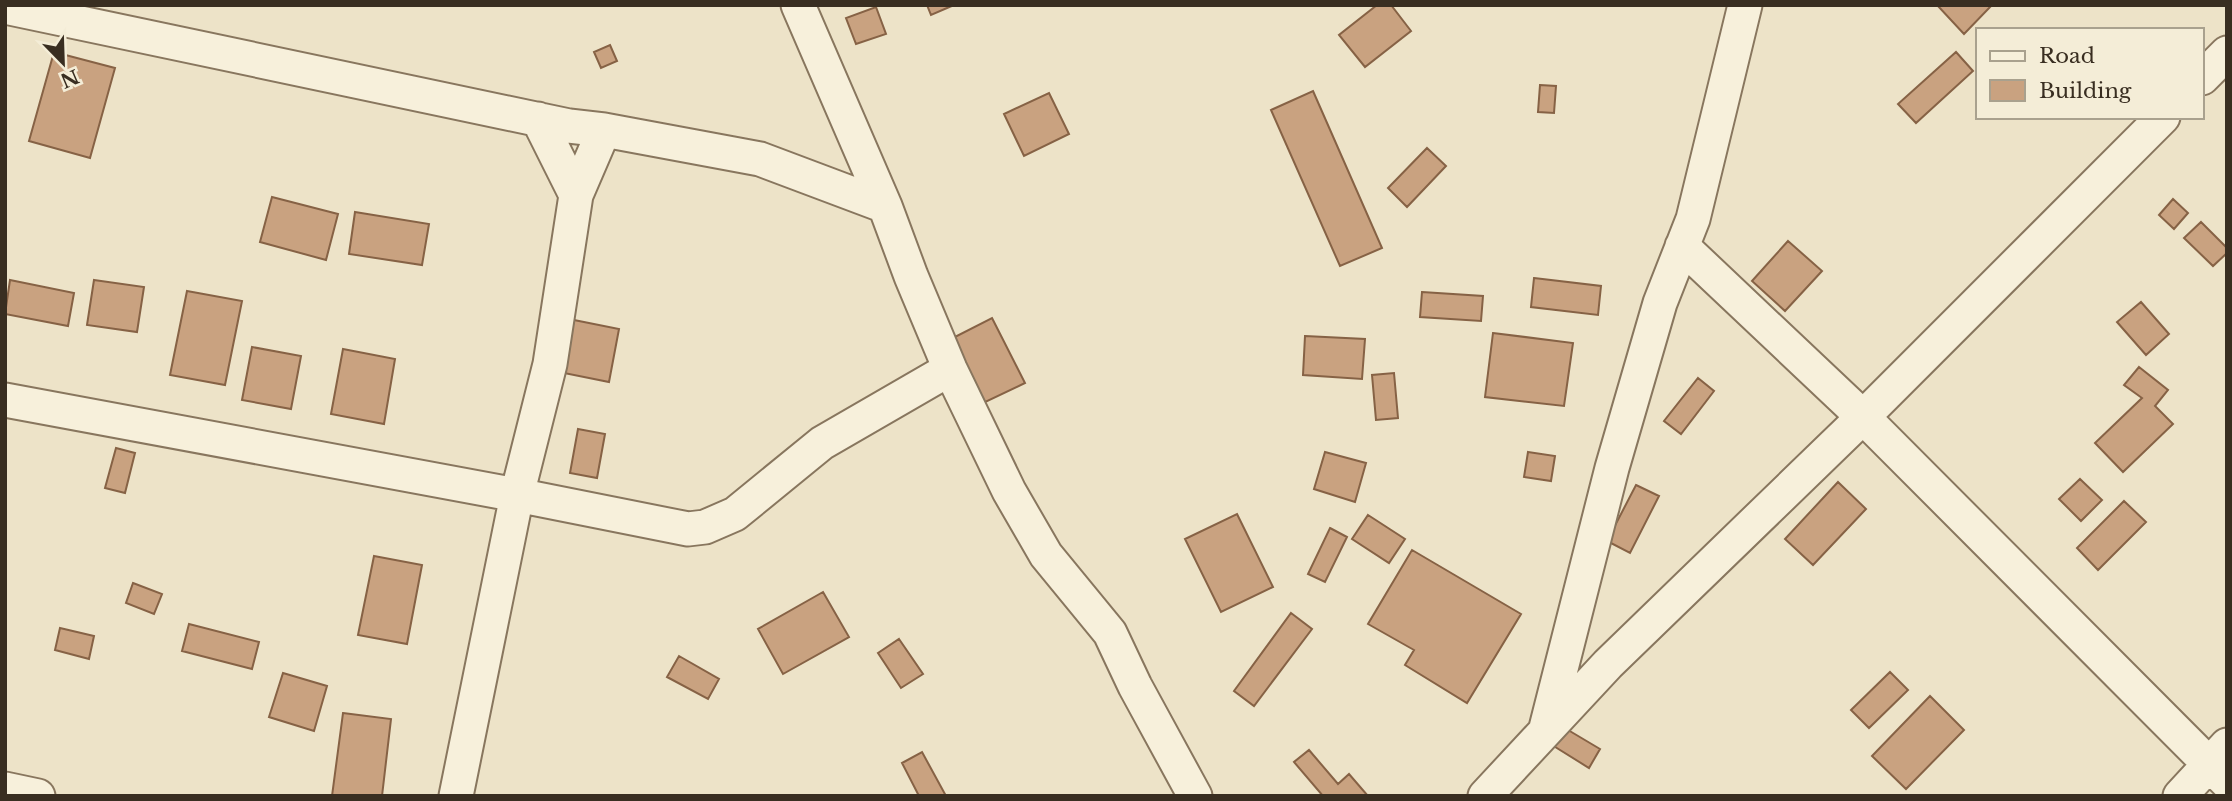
<svg xmlns="http://www.w3.org/2000/svg" width="2232" height="801" font-family="'Libre Baskerville',serif">
  <style>
    .building { fill: #c9a280; stroke: #866245; stroke-width: 2 }
    .lines { fill: none; stroke-linecap: round; stroke-linejoin: round }
    .street-casing { stroke: #88765e; stroke-width: 37 }
    .street { stroke: #f7f0db; stroke-width: 33 }
  </style>
  <rect width="100%" height="100%" fill="#ede3c8"/>
  <!-- building -->
  <path class="building" d="M 927,5 L 954,5 L 931,15 Z
    M 1377,5 L 1391,5 L 1411,31 L 1365,67 L 1339,35 Z
    M 1937,5 L 1992,5 L 1964,34 Z
    M 876,7 L 886,34 L 856,44 L 846,18 Z
    M 610,45 L 617,61 L 601,68 L 594,52 Z
    M 54,52 L 115,68 L 90,158 L 29,141 Z
    M 1956,52 L 1973,71 L 1916,123 L 1898,104 Z
    M 1540,85 L 1556,86 L 1554,113 L 1538,112 Z
    M 1313,91 L 1382,248 L 1340,266 L 1271,110 Z
    M 1049,93 L 1069,134 L 1024,156 L 1004,114 Z
    M 1427,148 L 1446,166 L 1407,207 L 1388,188 Z
    M 272,197 L 338,214 L 326,260 L 260,242 Z
    M 2173,199 L 2188,213 L 2174,229 L 2159,215 Z
    M 355,212 L 429,224 L 422,265 L 349,254 Z
    M 2201,222 L 2227,248 L 2227,253 L 2213,266 L 2184,238 Z
    M 1788,241 L 1822,271 L 1785,311 L 1752,281 Z
    M 1534,278 L 1601,286 L 1598,315 L 1531,307 Z
    M 10,280 L 74,293 L 68,326 L 5,314 Z
    M 94,280 L 144,287 L 137,332 L 87,325 Z
    M 187,291 L 242,301 L 225,385 L 170,375 Z
    M 1422,292 L 1483,296 L 1481,321 L 1420,317 Z
    M 2141,302 L 2169,334 L 2146,355 L 2117,322 Z
    M 992,318 L 1025,383 L 979,405 L 947,341 Z
    M 574,320 L 619,329 L 609,382 L 564,373 Z
    M 1493,333 L 1573,343 L 1564,406 L 1485,397 Z
    M 1305,336 L 1365,339 L 1362,379 L 1303,375 Z
    M 252,347 L 301,356 L 291,409 L 242,400 Z
    M 343,349 L 395,359 L 384,424 L 331,414 Z
    M 2139,367 L 2168,390 L 2155,406 L 2173,424 L 2123,472 L 2095,443 L 2142,398 L 2124,385 Z
    M 1394,373 L 1398,418 L 1376,420 L 1372,375 Z
    M 1698,378 L 1714,391 L 1681,434 L 1664,421 Z
    M 578,429 L 605,434 L 597,478 L 570,473 Z
    M 116,448 L 135,453 L 125,493 L 105,488 Z
    M 1325,452 L 1366,463 L 1355,502 L 1314,489 Z
    M 1528,452 L 1555,456 L 1551,481 L 1524,477 Z
    M 2080,479 L 2102,500 L 2081,521 L 2059,499 Z
    M 1838,482 L 1866,509 L 1813,565 L 1785,539 Z
    M 1636,485 L 1659,496 L 1630,553 L 1607,541 Z
    M 2124,501 L 2146,522 L 2098,570 L 2077,548 Z
    M 1237,514 L 1273,587 L 1221,612 L 1185,539 Z
    M 1368,515 L 1405,539 L 1389,563 L 1352,539 Z
    M 1330,528 L 1347,537 L 1325,582 L 1308,574 Z
    M 1412,550 L 1521,614 L 1467,703 L 1405,665 L 1414,650 L 1368,624 Z
    M 374,556 L 422,565 L 407,644 L 358,635 Z
    M 133,583 L 162,594 L 154,614 L 126,603 Z
    M 823,592 L 849,637 L 783,674 L 758,629 Z
    M 1291,613 L 1312,629 L 1254,706 L 1234,691 Z
    M 189,624 L 259,642 L 252,669 L 182,651 Z
    M 60,628 L 94,636 L 89,659 L 55,650 Z
    M 899,639 L 923,674 L 901,688 L 878,653 Z
    M 679,656 L 719,679 L 708,699 L 667,677 Z
    M 1890,672 L 1908,690 L 1869,728 L 1851,710 Z
    M 283,673 L 327,686 L 314,731 L 269,717 Z
    M 1930,696 L 1964,730 L 1906,789 L 1872,756 Z
    M 343,713 L 391,719 L 382,796 L 332,796 Z
    M 1563,727 L 1600,749 L 1589,768 L 1552,745 Z
    M 1309,750 L 1338,784 L 1349,774 L 1368,796 L 1323,796 L 1294,762 Z
    M 922,752 L 946,796 L 919,796 L 902,763 Z"/>
  <g class="lines">
    <!-- street casing -->
    <g class="street-casing">
      <path id="street" d="M 798,5 L 885,206 L 911,276 L 950,369 L 1009,491 L 1046,555 L 1110,633 L 1135,686 L 1195,796
        M 5,7 L 569,126 L 604,130 L 760,159 L 885,206
        M 2202,78 L 2227,53
        M 538,119 L 576,195
        M 1682,246 L 1863,417 L 2227,782
        M 5,400 L 517,495 L 688,529 L 705,527 L 735,514 L 822,443 L 950,369
        M 1546,728 L 1612,468 L 1660,303 L 1693,219 L 1745,5
        M 5,789 L 38,796
        M 456,796 L 517,495 L 550,364 L 576,195 L 604,130
        M 1485,796 L 1608,664 L 1863,417 L 2163,117
        M 2180,796 L 2227,745"/>
    </g>
    <!-- street -->
    <use href="#street" class="street"/>
  </g>
  <!-- border -->
  <rect width="2232" height="801" fill="none" stroke="#392e21" stroke-width="14"/>
  <!-- legend -->
  <rect x="1976" y="28" width="228" height="91" fill="#f4edd7" stroke="#a9a18e" stroke-width="2"/>
  <rect x="1990" y="51" width="35" height="10" fill="#f7f0db" stroke="#a9a18e" stroke-width="2"/>
  <text x="2039" y="63" font-size="21" fill="#392e21">Road</text>
  <rect x="1990" y="80" width="35" height="21" fill="#c9a280" stroke="#a9a18e" stroke-width="2"/>
  <text x="2039" y="98" font-size="21" fill="#392e21">Building</text>
  <!-- north arrow -->
  <g transform="translate(63 63) rotate(157)" stroke="#f4edd7" stroke-width="5" paint-order="stroke">
  <path d="M0-5L12 26L0 18L-12 26Z" fill="#392e21"/>
  <text y="-10" font-size="19" font-weight="bold" text-anchor="middle" fill="#392e21">N</text>
  </g>
</svg>
